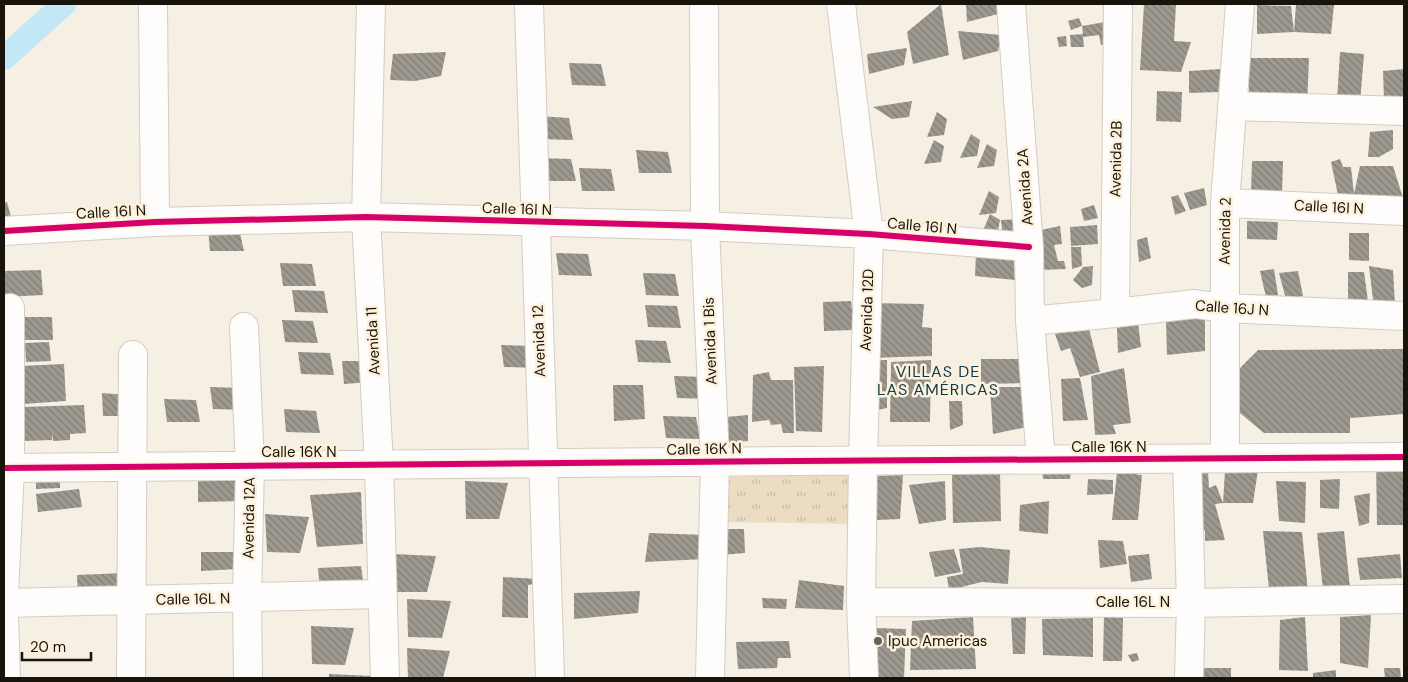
<svg xmlns="http://www.w3.org/2000/svg" width="1408" height="682" font-family="'DM Sans',sans-serif">
  <style>
    .park { fill: url(#park-tufts) }
    .lines { fill: none; stroke-linecap: round; stroke-linejoin: round }
    .canal { stroke: #c2e7f6; stroke-width: 24 }
    .building { fill: url(#building-back-hatch) }
    .minor-casing { stroke: #d2cdc3; stroke-width: 30 }
    .minor { stroke: #fefdfb; stroke-width: 28 }
    .cycleway-casing { stroke: #fdf1dc; stroke-width: 9 }
    .cycleway { stroke: #d6006c; stroke-width: 6 }
    .poi-dot { fill: #666157; stroke: #fdf1dc; stroke-width: 2 }
    .labels { text-anchor: middle; stroke-width: 5; stroke-linejoin: round; paint-order: stroke }
    .street-label { font-size: 15px; fill: #19140b; stroke: #fdf1dc }
    .poi-label { font-size: 15px; fill: #19140b; stroke: #fdf1dc; text-anchor: start }
    .neighbourhood-label { font-size: 16px; letter-spacing: 1px; fill: #093c4f; stroke: #fdf1dc }
  </style>
  <defs>
    <pattern id="park-tufts" width="24" height="20" patternUnits="userSpaceOnUse" patternTransform="scale(1.25)"><rect width="24" height="20" fill="#ebdcc3"/><path d="M3 7l-1-3M5 7V3M7 7l1-3M15 17l-1-3M17 17v-4M19 17l1-3" fill="none" stroke="#c9bca6"/></pattern>
    <pattern id="building-back-hatch" width="6" height="6" patternUnits="userSpaceOnUse" patternTransform="scale(1.25)"><rect width="6" height="6" fill="#9e9990"/><path d="M-1 5l2 2M0 0l6 6M5-1l2 2" fill="none" stroke="#807c74"/></pattern>
  </defs>
  <rect width="100%" height="100%" fill="#f5efe4"/>
  <!-- park -->
  <path class="park" d="M 857,473 L 851,524 L 723,522 L 726,477 Z"/>
  <g class="lines">
    <!-- canal -->
    <path class="canal" d="M 4,58 L 64,4"/>
  </g>
  <!-- building -->
  <path class="building" d="M 941,4 L 949,55 L 913,64 L 907,32 Z
    M 966,4 L 1004,4 L 1002,13 L 967,22 Z
    M 1144,4 L 1176,4 L 1174,41 L 1191,42 L 1181,72 L 1140,70 Z
    M 1296,4 L 1334,5 L 1331,34 L 1294,32 Z
    M 1257,5 L 1291,6 L 1294,32 L 1257,34 Z
    M 1079,18 L 1082,26 L 1071,30 L 1068,21 Z
    M 1111,21 L 1114,43 L 1101,45 L 1099,35 L 1083,37 L 1084,47 L 1071,47 L 1070,35 L 1083,34 L 1082,26 Z
    M 958,31 L 1001,35 L 998,51 L 963,60 Z
    M 1066,36 L 1067,46 L 1059,47 L 1057,37 Z
    M 907,48 L 904,65 L 869,74 L 867,54 Z
    M 446,52 L 441,76 L 415,81 L 390,80 L 393,54 Z
    M 1340,52 L 1364,54 L 1360,103 L 1337,101 Z
    M 1249,58 L 1309,58 L 1307,105 L 1249,100 Z
    M 569,63 L 601,64 L 606,86 L 572,85 Z
    M 1222,69 L 1219,92 L 1189,93 L 1189,71 Z
    M 1404,69 L 1404,97 L 1384,99 L 1383,71 Z
    M 1157,91 L 1182,92 L 1181,122 L 1156,121 Z
    M 912,101 L 909,117 L 892,119 L 873,107 Z
    M 937,112 L 947,119 L 944,135 L 927,137 Z
    M 537,116 L 569,118 L 573,140 L 540,139 Z
    M 1393,130 L 1393,149 L 1379,157 L 1368,157 L 1370,132 Z
    M 971,134 L 980,140 L 977,156 L 960,158 Z
    M 934,140 L 944,146 L 941,162 L 924,164 Z
    M 987,144 L 997,150 L 994,166 L 977,168 Z
    M 636,150 L 668,152 L 672,173 L 639,173 Z
    M 539,158 L 571,159 L 576,181 L 542,181 Z
    M 1340,159 L 1343,167 L 1351,167 L 1354,194 L 1360,166 L 1393,166 L 1403,198 L 1353,202 L 1354,194 L 1338,195 L 1331,162 Z
    M 1252,161 L 1283,161 L 1282,194 L 1251,194 Z
    M 579,168 L 611,169 L 615,191 L 582,191 Z
    M 1204,188 L 1207,205 L 1190,210 L 1184,193 Z
    M 989,191 L 999,197 L 996,213 L 979,215 Z
    M 1178,195 L 1186,211 L 1175,215 L 1171,197 Z
    M 7,202 L 11,217 L 4,219 L 4,203 Z
    M 1094,205 L 1098,218 L 1084,221 L 1081,209 Z
    M 990,214 L 1000,220 L 997,236 L 980,238 Z
    M 1024,219 L 1020,235 L 1003,237 L 1001,220 Z
    M 1247,221 L 1278,222 L 1277,240 L 1247,239 Z
    M 1097,225 L 1098,244 L 1071,246 L 1070,227 Z
    M 1060,226 L 1062,244 L 1054,245 L 1058,261 L 1064,261 L 1066,269 L 1039,270 L 1036,231 Z
    M 208,228 L 239,229 L 244,251 L 210,251 Z
    M 1349,233 L 1369,233 L 1369,261 L 1349,260 Z
    M 1147,237 L 1151,258 L 1139,262 L 1137,240 Z
    M 1071,247 L 1081,247 L 1082,266 L 1072,269 Z
    M 556,253 L 588,254 L 592,276 L 559,275 Z
    M 976,253 L 1013,253 L 1015,280 L 975,276 Z
    M 280,263 L 312,264 L 316,286 L 283,286 Z
    M 1093,266 L 1092,285 L 1082,288 L 1073,280 L 1083,267 Z
    M 1369,266 L 1393,270 L 1395,305 L 1374,308 Z
    M 1274,269 L 1278,295 L 1266,297 L 1260,271 Z
    M 41,270 L 43,295 L 4,297 L 4,271 Z
    M 1298,271 L 1303,296 L 1286,299 L 1279,273 Z
    M 1348,272 L 1364,272 L 1368,301 L 1348,302 Z
    M 643,273 L 675,274 L 679,296 L 646,295 Z
    M 292,290 L 324,291 L 328,313 L 295,312 Z
    M 851,301 L 854,330 L 824,331 L 823,302 Z
    M 870,303 L 924,304 L 922,327 L 932,328 L 932,356 L 870,358 Z
    M 645,305 L 677,306 L 681,328 L 648,327 Z
    M 25,317 L 52,317 L 53,340 L 25,340 Z
    M 1205,318 L 1205,351 L 1167,355 L 1166,320 Z
    M 282,320 L 313,321 L 318,343 L 285,342 Z
    M 1138,323 L 1141,347 L 1118,353 L 1117,328 Z
    M 1088,325 L 1100,372 L 1080,377 L 1070,348 L 1061,351 L 1055,334 Z
    M 635,340 L 666,341 L 671,363 L 638,362 Z
    M 49,342 L 51,361 L 26,362 L 25,343 Z
    M 501,345 L 534,346 L 538,368 L 504,367 Z
    M 1404,349 L 1404,414 L 1350,418 L 1350,433 L 1264,433 L 1240,413 L 1240,368 L 1258,350 Z
    M 298,352 L 330,353 L 334,375 L 301,374 Z
    M 981,359 L 1026,359 L 1025,383 L 981,384 Z
    M 871,360 L 887,360 L 887,408 L 872,411 Z
    M 931,360 L 930,422 L 890,422 L 891,362 Z
    M 342,361 L 368,361 L 370,382 L 344,384 Z
    M 64,364 L 66,401 L 23,404 L 21,366 Z
    M 824,366 L 822,432 L 796,431 L 794,367 Z
    M 1124,368 L 1131,423 L 1113,425 L 1116,434 L 1095,435 L 1091,376 Z
    M 769,372 L 771,380 L 793,380 L 794,433 L 783,433 L 781,424 L 771,425 L 769,420 L 752,422 L 753,375 Z
    M 674,376 L 706,377 L 711,399 L 677,398 Z
    M 1080,378 L 1088,420 L 1063,421 L 1061,379 Z
    M 613,385 L 643,385 L 645,419 L 614,421 Z
    M 210,387 L 242,388 L 247,410 L 213,409 Z
    M 990,387 L 1024,387 L 1032,426 L 993,434 Z
    M 102,393 L 126,395 L 127,416 L 103,416 Z
    M 164,399 L 196,400 L 200,422 L 167,422 Z
    M 949,401 L 962,401 L 963,425 L 950,430 Z
    M 84,405 L 86,433 L 70,434 L 70,440 L 53,441 L 52,432 L 52,440 L 23,441 L 22,407 Z
    M 284,409 L 316,411 L 320,433 L 286,432 Z
    M 748,415 L 748,441 L 727,443 L 726,417 Z
    M 663,416 L 696,417 L 700,439 L 666,438 Z
    M 1376,459 L 1404,462 L 1404,525 L 1377,525 Z
    M 1042,470 L 1071,470 L 1070,479 L 1043,479 Z
    M 1258,470 L 1253,503 L 1223,503 L 1225,471 Z
    M 1190,471 L 1208,472 L 1209,488 L 1216,485 L 1223,503 L 1215,504 L 1225,540 L 1205,541 L 1205,530 L 1195,530 Z
    M 1000,472 L 1001,521 L 953,523 L 952,473 Z
    M 1117,472 L 1142,475 L 1138,520 L 1112,520 Z
    M 198,473 L 241,474 L 242,501 L 198,502 Z
    M 903,475 L 900,519 L 876,520 L 875,476 Z
    M 60,479 L 60,488 L 36,489 L 36,480 Z
    M 1088,479 L 1113,480 L 1113,494 L 1087,495 Z
    M 1340,479 L 1339,509 L 1320,508 L 1320,480 Z
    M 465,481 L 508,483 L 499,519 L 466,519 Z
    M 945,481 L 946,520 L 919,524 L 909,485 Z
    M 1276,481 L 1306,482 L 1305,523 L 1279,521 Z
    M 79,489 L 82,507 L 38,512 L 36,494 Z
    M 361,492 L 363,544 L 317,547 L 310,495 Z
    M 1370,493 L 1369,523 L 1359,526 L 1354,496 Z
    M 1049,501 L 1048,534 L 1019,531 L 1020,505 Z
    M 265,514 L 309,517 L 300,553 L 267,552 Z
    M 721,529 L 744,529 L 745,553 L 721,555 Z
    M 1263,531 L 1302,532 L 1308,592 L 1269,589 Z
    M 1344,531 L 1350,588 L 1323,590 L 1317,533 Z
    M 649,533 L 706,535 L 704,559 L 645,562 Z
    M 1098,540 L 1123,541 L 1127,564 L 1100,568 Z
    M 980,547 L 1010,550 L 1008,584 L 982,582 L 949,590 L 947,577 L 963,574 L 959,549 Z
    M 954,549 L 961,572 L 935,577 L 929,552 Z
    M 201,552 L 237,552 L 237,569 L 201,571 Z
    M 393,554 L 436,556 L 427,592 L 394,592 Z
    M 1149,554 L 1152,579 L 1131,582 L 1128,556 Z
    M 1400,554 L 1402,578 L 1360,580 L 1357,558 Z
    M 361,566 L 364,587 L 320,591 L 318,568 Z
    M 124,573 L 125,598 L 78,600 L 77,575 Z
    M 503,577 L 539,579 L 539,583 L 528,585 L 528,618 L 502,617 Z
    M 799,580 L 844,586 L 843,610 L 795,608 Z
    M 640,591 L 638,613 L 574,619 L 574,593 Z
    M 762,598 L 787,599 L 786,609 L 763,608 Z
    M 407,599 L 451,601 L 442,638 L 408,637 Z
    M 1371,615 L 1368,668 L 1340,663 L 1340,617 Z
    M 1104,616 L 1123,618 L 1122,661 L 1103,661 Z
    M 973,617 L 976,669 L 910,670 L 912,621 Z
    M 1026,617 L 1025,654 L 1013,654 L 1011,618 Z
    M 1305,617 L 1308,671 L 1279,670 L 1280,620 Z
    M 1093,618 L 1093,657 L 1043,655 L 1042,619 Z
    M 311,626 L 354,628 L 345,665 L 312,664 Z
    M 875,628 L 906,629 L 904,678 L 875,678 Z
    M 789,641 L 791,658 L 778,658 L 777,668 L 738,669 L 736,642 Z
    M 407,648 L 450,651 L 443,678 L 408,678 Z
    M 1137,653 L 1139,660 L 1132,662 L 1128,655 Z
    M 1202,668 L 1231,668 L 1231,678 L 1203,678 Z
    M 1384,668 L 1400,668 L 1401,678 L 1385,678 Z
    M 1336,670 L 1336,678 L 1313,678 L 1313,673 Z
    M 329,674 L 373,676 L 372,678 L 329,678 Z"/>
  <g class="lines">
    <!-- minor casing -->
    <g class="minor-casing">
      <path id="minor" d="M 153,4 L 155,222
        M 371,4 L 366,217 L 379,465 L 385,678
        M 529,4 L 550,678
        M 704,4 L 705,226 L 715,461 L 710,678
        M 841,4 L 869,234 L 863,461 L 861,602 L 864,678
        M 1011,4 L 1029,247 L 1030,321 L 1041,460
        M 1232,106 L 1404,111
        M 1225,203 L 1404,211
        M 4,231 L 155,222 L 366,217 L 705,226 L 869,234 L 1029,247
        M 1115,313 L 1118,4
        M 1030,321 L 1115,313 L 1195,304 L 1224,308 L 1404,316
        M 244,327 L 250,465 L 247,597 L 248,678
        M 1225,458 L 1225,203 L 1240,4
        M 1187,459 L 1191,603 L 1189,678
        M 4,468 C 471,463 937,460 1404,457
        M 4,595 L 10,468 L 10,308
        M 861,602 L 1191,603 L 1404,599
        M 4,603 L 382,594
        M 4,615 L 6,678
        M 131,678 L 133,355"/>
    </g>
    <!-- minor -->
    <use href="#minor" class="minor"/>
    <!-- cycleway casing -->
    <g class="cycleway-casing">
      <path id="cycleway" d="M 4,231 L 155,222 L 366,217 L 705,226 L 869,234 L 1029,247
        M 4,468 C 471,463 937,460 1404,457"/>
    </g>
    <!-- cycleway -->
    <use href="#cycleway" class="cycleway"/>
  </g>
  <!-- markers -->
  <circle class="poi-dot" cx="878" cy="641" r="5"/>
  <g class="labels">
    <!-- street labels -->
    <g class="street-label">
      <text transform="translate(1116 159) rotate(-89)" y="5">Avenida 2B</text>
      <text transform="translate(1025 187) rotate(-94)" y="5">Avenida 2A</text>
      <text transform="translate(1329 207) rotate(3)" y="5">Calle 16I N</text>
      <text transform="translate(517 209) rotate(2)" y="5">Calle 16I N</text>
      <text transform="translate(111 212) rotate(-3)" y="5">Calle 16I N</text>
      <text transform="translate(922 226) rotate(5)" y="5">Calle 16I N</text>
      <text transform="translate(1225 231) rotate(-89)" y="5">Avenida 2</text>
      <text transform="translate(1232 308) rotate(4)" y="5">Calle 16J N</text>
      <text transform="translate(867 310) rotate(-88)" y="5">Avenida 12D</text>
      <text transform="translate(373 341) rotate(-93)" y="5">Avenida 11</text>
      <text transform="translate(539 341) rotate(-92)" y="5">Avenida 12</text>
      <text transform="translate(710 341) rotate(-92)" y="5">Avenida 1 Bis</text>
      <text x="1109" y="452">Calle 16K N</text>
      <text transform="translate(704 449) rotate(-1)" y="5">Calle 16K N</text>
      <text x="299" y="457">Calle 16K N</text>
      <text transform="translate(249 518) rotate(-89)" y="5">Avenida 12A</text>
      <text transform="translate(193 599) rotate(-1)" y="5">Calle 16L N</text>
      <text x="1133" y="607">Calle 16L N</text>
    </g>
    <!-- poi labels -->
    <g class="poi-label">
      <text x="888" y="646">Ipuc Americas</text>
    </g>
    <!-- neighbourhood labels -->
    <g class="neighbourhood-label">
      <text x="938" y="377">VILLAS DE<tspan x="938" dy="18">LAS AMÉRICAS</tspan></text>
    </g>
  </g>
  <!-- border -->
  <rect width="1408" height="682" fill="none" stroke="#19140b" stroke-width="10"/>
  <!-- scale -->
  <path d="M22 652v8h69v-8" fill="none" stroke="#19140b" stroke-width="2.5"/>
  <text x="30" y="652" font-size="15" fill="#19140b" stroke="#fdf1dc" stroke-width="4" paint-order="stroke">20 m</text>
</svg>
